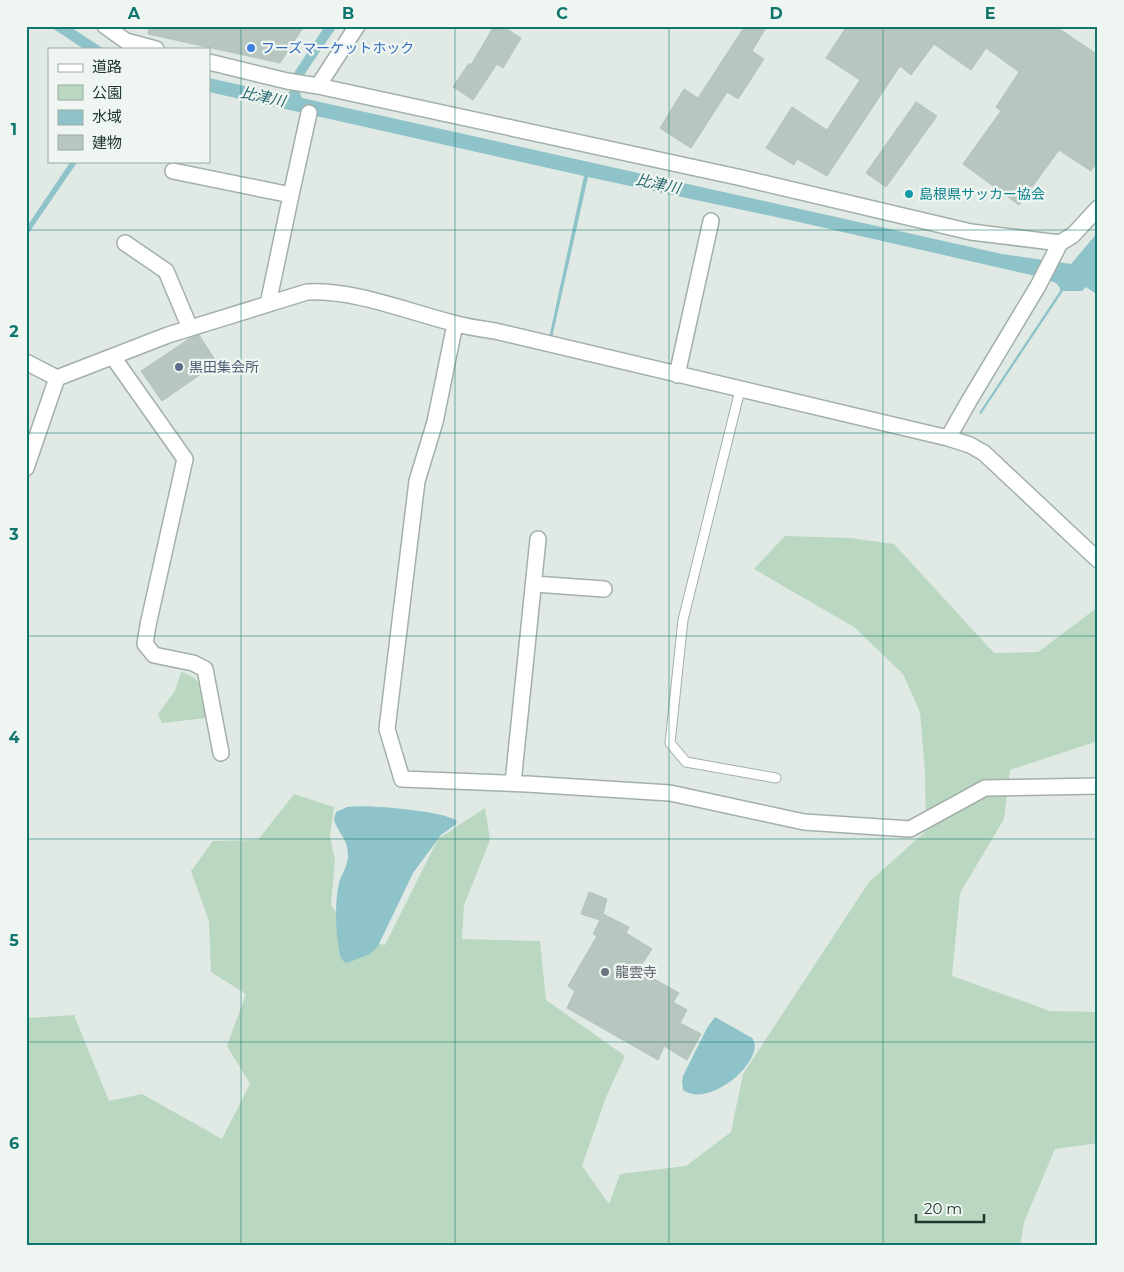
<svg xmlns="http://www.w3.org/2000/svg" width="1124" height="1272" font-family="Montserrat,'Noto Sans JP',sans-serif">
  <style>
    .green { fill: #bad8c1 }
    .water { fill: #8dc3c9 }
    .building { fill: #b8c6c0; stroke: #b3c2bb }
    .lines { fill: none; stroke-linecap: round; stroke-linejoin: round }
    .lane-casing { stroke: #a3b0aa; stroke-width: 11 }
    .street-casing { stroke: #a3b0aa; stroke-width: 18 }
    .lane { stroke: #fff; stroke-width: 9 }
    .street { stroke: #fff; stroke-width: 15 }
    .grid { fill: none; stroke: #0f766e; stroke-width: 1; stroke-opacity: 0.55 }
    .shop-dot { fill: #3f7fe0; stroke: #eff6f2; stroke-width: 2 }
    .culture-dot { fill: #0f9aa8; stroke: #eff6f2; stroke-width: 2 }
    .service-dot { fill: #5c6f8a; stroke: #eff6f2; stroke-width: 2 }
    .worship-dot { fill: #6b7280; stroke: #eff6f2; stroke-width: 2 }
    .labels { text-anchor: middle; stroke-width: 4.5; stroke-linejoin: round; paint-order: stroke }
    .shop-label { font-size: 14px; fill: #366cbe; stroke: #eff6f2; text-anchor: start }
    .culture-label { font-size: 14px; fill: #0d838f; stroke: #eff6f2; text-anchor: start }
    .service-label { font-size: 14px; fill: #4e5e75; stroke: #eff6f2; text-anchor: start }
    .worship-label { font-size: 14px; fill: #5b616d; stroke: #eff6f2; text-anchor: start }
    .water-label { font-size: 15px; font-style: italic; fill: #23656c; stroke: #eff6f2 }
    .neatline { fill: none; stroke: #0f766e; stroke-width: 2 }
    .grid-label { font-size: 16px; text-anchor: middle; font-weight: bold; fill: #0f766e }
  </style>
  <rect width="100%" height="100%" fill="#e0e9e4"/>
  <!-- green -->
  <path class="green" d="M 785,536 L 850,538 L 894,544 L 994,653 L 1038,652 L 1098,607 L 1098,741 L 1010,770 L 1004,819 L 960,893 L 952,976 L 1050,1011 L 1098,1012 L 1098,1143 L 1055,1149 L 1024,1222 L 1020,1246 L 26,1246 L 26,1027 L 28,1018 L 74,1015 L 109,1101 L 142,1094 L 222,1139 L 250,1084 L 227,1046 L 246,994 L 211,972 L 209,921 L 191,871 L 213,841 L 258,840 L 294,794 L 334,807 L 330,836 L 335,860 L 331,905 L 355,940 L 385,945 L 438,839 L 485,808 L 490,840 L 464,905 L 462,939 L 540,941 L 546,1000 L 625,1056 L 606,1097 L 582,1166 L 609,1204 L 620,1174 L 686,1166 L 731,1132 L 743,1074 L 869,882 L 926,831 L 925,772 L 920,712 L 903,674 L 854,627 L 754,569 Z
    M 181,672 C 207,680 203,695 206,718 L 162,723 L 158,714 L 175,691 Z"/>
  <!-- water -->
  <path class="water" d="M 49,26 L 69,26 L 104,49 L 84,49 Z
    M 325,26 L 337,26 L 304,75 L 300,93 L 302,98 L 1002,254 L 1071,264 L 1098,232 L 1098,267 L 1095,273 L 1098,275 L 1098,295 L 1086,287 L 1082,291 L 1063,291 L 981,414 L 979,413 L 1060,291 L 1060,288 L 1056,283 L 1036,276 L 790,220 L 588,177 L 552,338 L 549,338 L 584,176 L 209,92 L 209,78 L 286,95 L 290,91 L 294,73 Z
    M 71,161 L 78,161 L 26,237 L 26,228 Z
    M 347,807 C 365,804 445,811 457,821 L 455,825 L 441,835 L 413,873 L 378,946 L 370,954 L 347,963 L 344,962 L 340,956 C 336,934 334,906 339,883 C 341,875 347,867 348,858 C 349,838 337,833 334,819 L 336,812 Z
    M 715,1017 L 752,1038 C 768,1057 711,1110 683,1090 L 682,1082 L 683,1076 L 707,1028 Z"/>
  <!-- building -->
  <path class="building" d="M 149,26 L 304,26 L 280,63 L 148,34 Z
    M 494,26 L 502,26 L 521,38 L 503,68 L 497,64 L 473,100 L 453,87 L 469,63 L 471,65 Z
    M 745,26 L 767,26 L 752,51 L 764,59 L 738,99 L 727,92 L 691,148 L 660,128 L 684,89 L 698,98 Z
    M 847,26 L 1055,26 L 1098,55 L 1098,161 L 1091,171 L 1059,150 L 1019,205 L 963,164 L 1001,111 L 996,107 L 1019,72 L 986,48 L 971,70 L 934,44 L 911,75 L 900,66 L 827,176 L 797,159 L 794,165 L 766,148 L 792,107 L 827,130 L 860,80 L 826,58 Z
    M 916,102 L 937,116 L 886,187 L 866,173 Z
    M 199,335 L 217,363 L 162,401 L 141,371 L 192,337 Z
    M 589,892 L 607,899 L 603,914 L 629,927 L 626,933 L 652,949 L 638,970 L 679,993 L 673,1002 L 687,1010 L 680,1023 L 701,1034 L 687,1060 L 664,1046 L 658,1060 L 567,1008 L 575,991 L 568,986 L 597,936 L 593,934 L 600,920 L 581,914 Z"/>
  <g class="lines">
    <!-- lane casing -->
    <g class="lane-casing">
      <path id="lane" d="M 740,390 L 683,620 L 670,743 L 686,762 L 776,778"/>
    </g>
    <!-- street casing -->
    <g class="street-casing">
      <path id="street" d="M 105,26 L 126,41 L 156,49
        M 209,62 L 287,81 L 318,86 L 742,178 L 971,232 L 1060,243
        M 318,86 L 357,26
        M 173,171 L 291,195 L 268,304
        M 291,195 L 309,113
        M 125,243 L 166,271 L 190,328
        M 455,324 L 435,422 L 417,481 L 387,729 L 402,779 L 527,784 L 670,793 L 804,822 L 910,829 L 985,788 L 1098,786
        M 113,357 L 185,459 L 148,625 L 145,644 L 154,655 L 193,663 L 205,669 L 221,753
        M 26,362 L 57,378 L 168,335 L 307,292 C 356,290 406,311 453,323 C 467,327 481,329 495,331 L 948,438 L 970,445 L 984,453 L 1098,560
        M 677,375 L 711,221
        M 948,438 L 969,401 L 1038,286 L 1060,243 L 1073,235 L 1098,208
        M 26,468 L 57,378
        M 534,584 L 604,589
        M 513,783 L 538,539"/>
    </g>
    <!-- lane -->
    <use href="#lane" class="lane"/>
    <!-- street -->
    <use href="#street" class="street"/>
  </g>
  <!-- grid -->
  <path class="grid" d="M 241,26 L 241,1246M 455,26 L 455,1246M 669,26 L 669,1246M 883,26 L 883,1246M 26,230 L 1098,230M 26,433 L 1098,433M 26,636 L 1098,636M 26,839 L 1098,839M 26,1042 L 1098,1042"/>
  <!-- markers -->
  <circle class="shop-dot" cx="251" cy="48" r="5"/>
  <circle class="culture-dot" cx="909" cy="194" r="5"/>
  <circle class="service-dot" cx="179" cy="367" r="5"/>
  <circle class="worship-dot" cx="605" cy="972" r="5"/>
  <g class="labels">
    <!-- shop labels -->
    <g class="shop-label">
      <text x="261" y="53">フーズマーケットホック</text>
    </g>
    <!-- culture labels -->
    <g class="culture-label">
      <text x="919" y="199">島根県サッカー協会</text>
    </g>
    <!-- service labels -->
    <g class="service-label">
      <text x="189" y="372">黒田集会所</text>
    </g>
    <!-- worship labels -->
    <g class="worship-label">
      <text x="615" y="977">龍雲寺</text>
    </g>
    <!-- water labels -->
    <g class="water-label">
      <text transform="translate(263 97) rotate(12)" y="5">比津川</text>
      <text transform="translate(658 184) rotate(12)" y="5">比津川</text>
    </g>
  </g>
  <!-- border -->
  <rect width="1124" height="1272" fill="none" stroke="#eff6f2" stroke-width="55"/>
  <!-- legend -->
  <rect x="48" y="48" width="162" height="115" fill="#eff6f2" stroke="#9daaa4"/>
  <rect x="58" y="64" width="25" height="8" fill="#ffffff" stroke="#9daaa4"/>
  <text x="92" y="72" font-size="15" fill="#223730">道路</text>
  <rect x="58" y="85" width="25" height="15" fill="#bad8c1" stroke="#9daaa4"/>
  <text x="92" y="98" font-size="15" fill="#223730">公園</text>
  <rect x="58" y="110" width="25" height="15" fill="#8dc3c9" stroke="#9daaa4"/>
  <text x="92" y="122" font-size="15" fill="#223730">水域</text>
  <rect x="58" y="135" width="25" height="15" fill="#b8c6c0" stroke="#9daaa4"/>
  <text x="92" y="148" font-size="15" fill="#223730">建物</text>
  <!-- scale -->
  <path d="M916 1214v8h68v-8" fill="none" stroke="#223730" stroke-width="2.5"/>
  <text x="924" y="1214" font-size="15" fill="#223730" stroke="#eff6f2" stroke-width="4" paint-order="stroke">20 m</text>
  <rect x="28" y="28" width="1068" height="1216" class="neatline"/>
  <g class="grid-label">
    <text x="134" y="19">A</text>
    <text x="348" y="19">B</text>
    <text x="562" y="19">C</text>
    <text x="776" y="19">D</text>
    <text x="990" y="19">E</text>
    <text x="14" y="135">1</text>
    <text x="14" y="337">2</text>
    <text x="14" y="540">3</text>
    <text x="14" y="743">4</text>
    <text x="14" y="946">5</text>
    <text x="14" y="1149">6</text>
  </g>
</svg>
